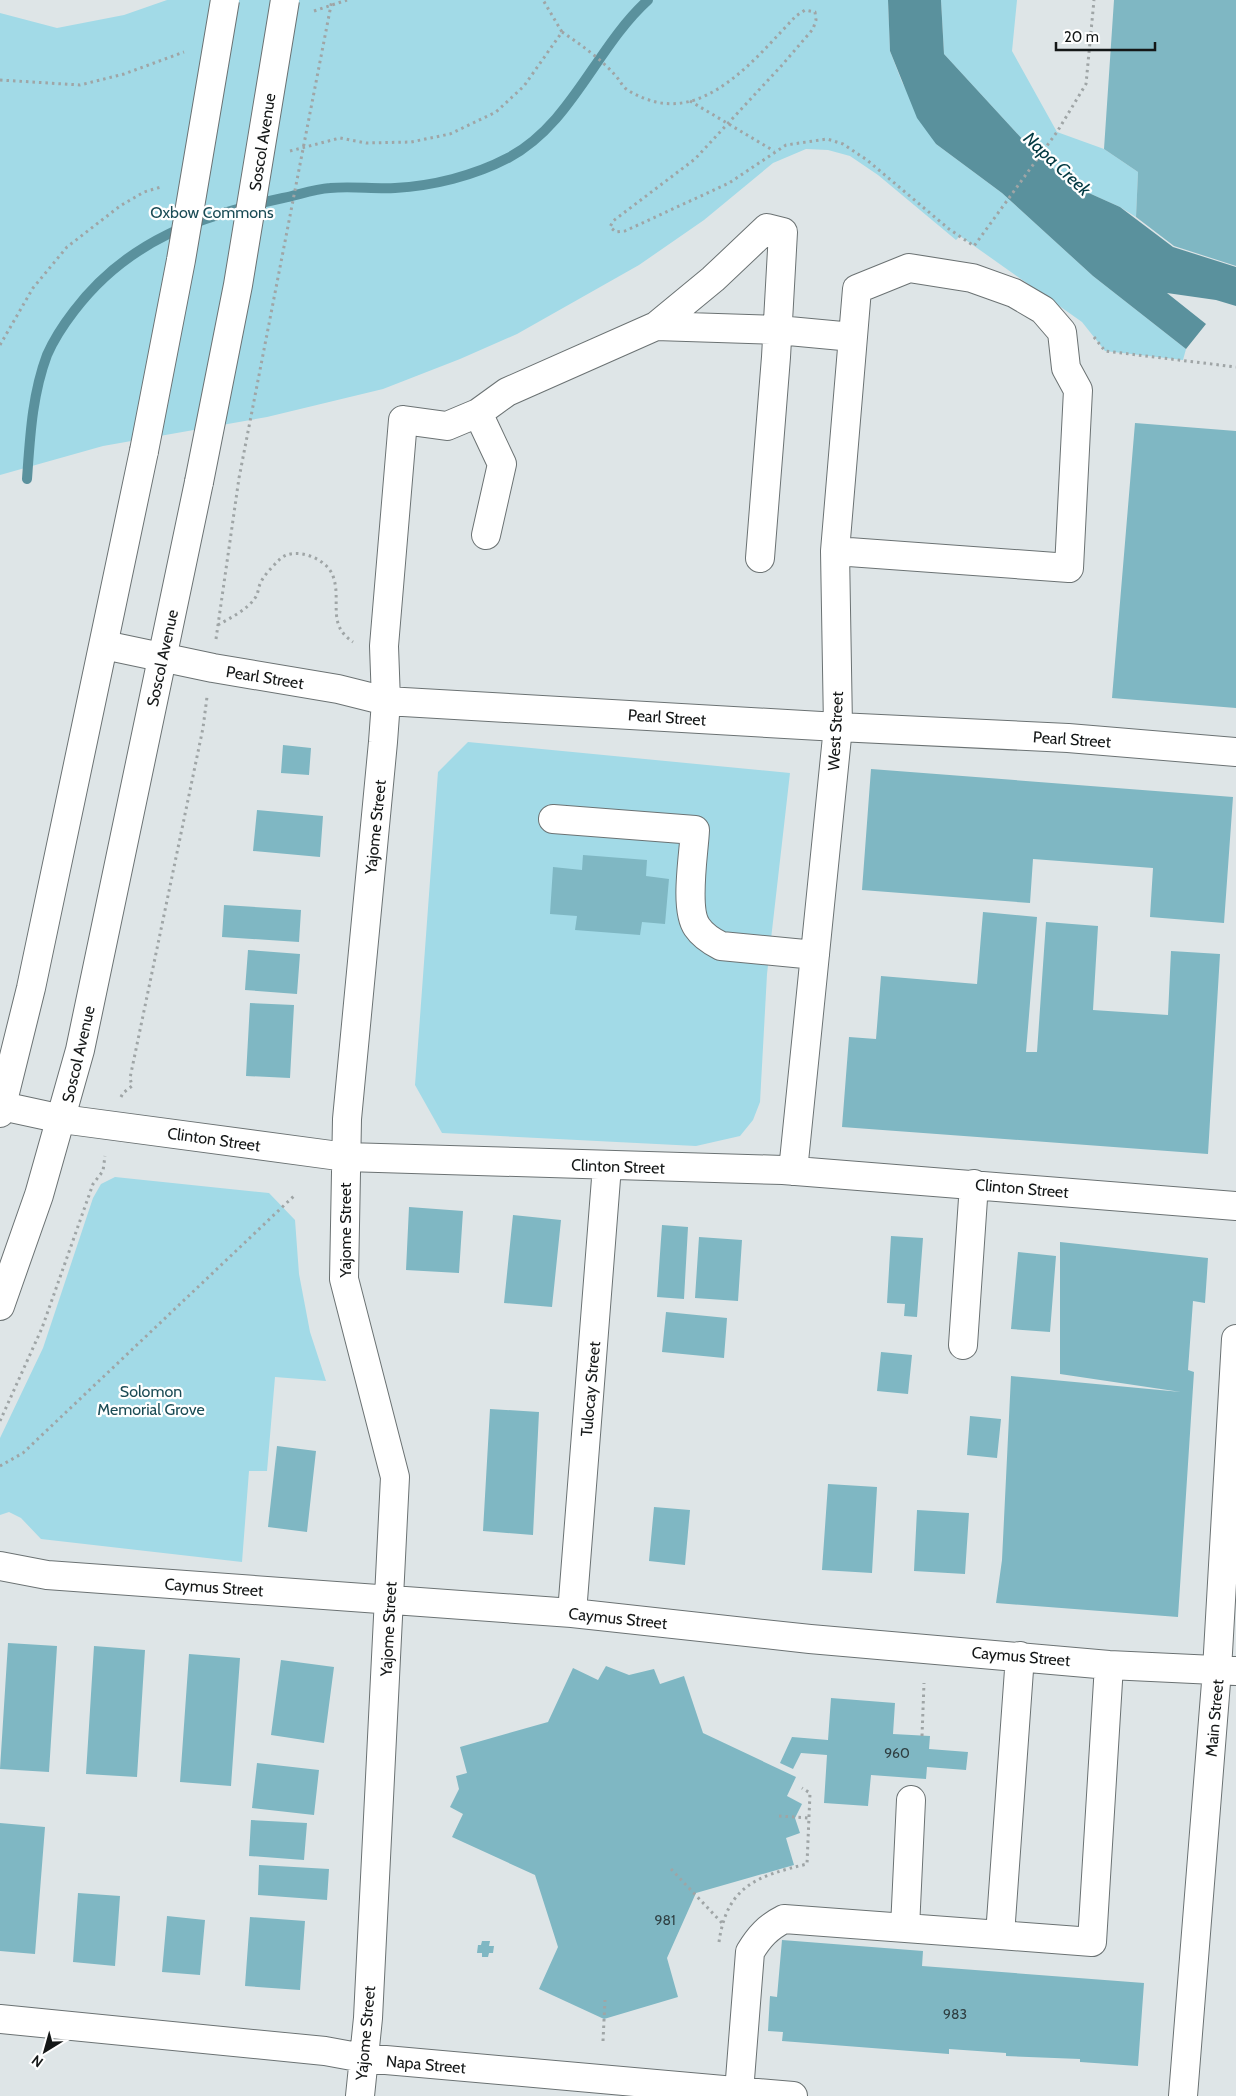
<svg xmlns="http://www.w3.org/2000/svg" width="1236" height="2096" font-family="Cabin,sans-serif">
  <style>
    .green { fill: #a2dae7 }
    .water { fill: #5a919d }
    .lines { fill: none; stroke-linecap: round; stroke-linejoin: round }
    .stream { stroke: #5a919d; stroke-width: 10 }
    .building { fill: #7fb7c3 }
    .minor-casing { stroke: #6b7273; stroke-width: 30 }
    .major-casing { stroke: #6b7273; stroke-width: 30 }
    .path { stroke: #9fa5a6; stroke-width: 3; stroke-dasharray: 2.5 4; stroke-linecap: butt }
    .minor { stroke: #fff; stroke-width: 28 }
    .major { stroke: #fff; stroke-width: 28 }
    .major-bridge-casing { stroke: #6b7273; stroke-width: 30; stroke-linecap: butt }
    .path-bridge { stroke: #9fa5a6; stroke-width: 3; stroke-dasharray: 2.5 4; stroke-linecap: butt }
    .major-bridge { stroke: #fff; stroke-width: 28 }
    .labels { text-anchor: middle; stroke-width: 4.5; stroke-linejoin: round; paint-order: stroke }
    .number-label { font-size: 14px; fill: #2f3f42 }
    .street-label { font-size: 16px; fill: #141717; stroke: #fff }
    .park-label { font-size: 16px; fill: #1b4c56; stroke: #fff }
    .water-label { font-size: 18px; font-style: italic; fill: #023942; stroke: #fff }
  </style>
  <rect width="100%" height="100%" fill="#dee5e7"/>
  <!-- green -->
  <path class="green" d="M 167,0 L 888,0 L 890,51 L 902,82 L 936,144 L 1002,193 L 1093,276 L 1186,349 L 1183,360 L 1105,351 L 1082,322 L 960,236 L 956,240 L 878,175 L 850,156 L 828,150 L 806,149 L 773,163 L 704,220 L 639,265 L 517,334 L 460,359 L 383,389 L 267,417 L 103,446 L 0,475 L 0,13 L 57,28 L 124,15 Z
    M 941,0 L 1017,0 L 1012,51 L 1057,132 L 1104,149 L 1138,172 L 1136,217 L 1120,207 L 1071,185 L 1025,142 L 944,54 Z
    M 468,742 L 790,773 L 767,974 L 760,1102 L 753,1120 L 740,1136 L 696,1146 L 442,1133 L 415,1085 L 438,772 Z
    M 115,1177 L 269,1193 L 295,1220 L 299,1274 L 310,1332 L 326,1381 L 275,1377 L 267,1471 L 249,1471 L 242,1562 L 41,1539 L 21,1518 L 9,1512 L 0,1515 L 0,1438 L 43,1348 L 93,1198 L 101,1184 Z"/>
  <!-- water -->
  <path class="water" d="M 888,0 L 941,0 L 944,54 L 1025,142 L 1071,185 L 1120,207 L 1173,247 L 1236,267 L 1236,306 L 1216,300 L 1167,293 L 1206,324 L 1186,349 L 1093,276 L 1002,193 L 936,144 L 917,118 L 890,51 Z"/>
  <g class="lines">
    <!-- stream -->
    <path class="stream" d="M 27,479 C 30,437 32,395 47,355 C 54,339 64,324 74,311 C 128,240 199,216 283,198 C 298,195 314,189 330,188 C 351,186 373,189 395,188 C 432,186 474,176 508,158 C 572,124 596,47 648,0"/>
  </g>
  <!-- building -->
  <path class="building" d="M 1114,0 L 1236,0 L 1236,266 L 1174,246 L 1136,217 L 1138,172 L 1104,149 Z
    M 1135,423 L 1236,431 L 1236,708 L 1112,698 Z
    M 283,745 L 311,748 L 309,775 L 281,773 Z
    M 871,769 L 1233,797 L 1224,923 L 1150,917 L 1153,868 L 1033,859 L 1030,903 L 862,890 Z
    M 257,810 L 323,816 L 320,857 L 253,851 Z
    M 583,855 L 647,860 L 646,876 L 669,879 L 665,924 L 642,922 L 640,935 L 575,930 L 577,916 L 550,914 L 553,867 L 582,870 Z
    M 224,905 L 301,910 L 299,942 L 222,937 Z
    M 983,912 L 1037,917 L 1026,1052 L 1037,1052 L 1046,922 L 1098,926 L 1093,1010 L 1168,1015 L 1171,951 L 1220,954 L 1208,1154 L 842,1127 L 849,1037 L 876,1039 L 881,976 L 977,984 Z
    M 248,950 L 300,954 L 297,994 L 245,990 Z
    M 250,1003 L 294,1005 L 290,1078 L 246,1076 Z
    M 409,1207 L 463,1211 L 459,1273 L 406,1270 Z
    M 513,1215 L 561,1220 L 552,1307 L 504,1303 Z
    M 662,1225 L 688,1227 L 684,1299 L 657,1297 Z
    M 891,1236 L 923,1238 L 917,1317 L 904,1316 L 905,1304 L 887,1303 Z
    M 699,1237 L 742,1240 L 738,1301 L 695,1298 Z
    M 1060,1242 L 1208,1258 L 1205,1303 L 1193,1301 L 1188,1370 L 1194,1372 L 1178,1617 L 996,1603 L 1002,1560 L 1011,1376 L 1181,1392 L 1060,1374 Z
    M 1018,1252 L 1056,1256 L 1050,1332 L 1011,1329 Z
    M 666,1312 L 727,1318 L 724,1358 L 662,1352 Z
    M 881,1352 L 912,1355 L 908,1394 L 877,1391 Z
    M 490,1409 L 539,1412 L 533,1535 L 483,1531 Z
    M 970,1416 L 1001,1419 L 997,1458 L 967,1455 Z
    M 277,1446 L 316,1451 L 307,1532 L 268,1527 Z
    M 828,1484 L 877,1487 L 872,1573 L 822,1570 Z
    M 654,1507 L 690,1510 L 685,1565 L 649,1561 Z
    M 917,1510 L 969,1513 L 965,1574 L 914,1571 Z
    M 8,1643 L 57,1646 L 49,1772 L 0,1769 Z
    M 94,1646 L 145,1650 L 137,1777 L 86,1774 Z
    M 189,1654 L 240,1658 L 231,1786 L 180,1782 Z
    M 281,1660 L 334,1667 L 324,1743 L 271,1735 Z
    M 606,1666 L 629,1675 L 654,1669 L 660,1684 L 684,1676 L 703,1733 L 796,1777 L 787,1796 L 802,1804 L 795,1818 L 800,1833 L 786,1838 L 794,1865 L 696,1893 L 667,1958 L 678,1997 L 604,2019 L 539,1989 L 558,1947 L 535,1875 L 452,1837 L 463,1814 L 450,1807 L 459,1789 L 456,1776 L 467,1773 L 460,1747 L 548,1722 L 573,1668 L 598,1680 Z
    M 831,1698 L 895,1703 L 893,1734 L 930,1736 L 929,1749 L 968,1752 L 966,1770 L 927,1767 L 926,1779 L 871,1775 L 868,1806 L 824,1803 L 827,1755 L 801,1753 L 793,1769 L 780,1763 L 792,1737 L 828,1740 Z
    M 257,1763 L 319,1770 L 314,1815 L 252,1808 Z
    M 251,1820 L 307,1823 L 304,1860 L 249,1856 Z
    M 0,1823 L 45,1827 L 35,1954 L 0,1951 Z
    M 259,1865 L 329,1869 L 327,1900 L 258,1895 Z
    M 78,1893 L 120,1896 L 115,1966 L 73,1962 Z
    M 167,1916 L 205,1920 L 200,1975 L 162,1972 Z
    M 250,1917 L 305,1921 L 300,1990 L 245,1986 Z
    M 782,1940 L 923,1951 L 922,1966 L 1144,1983 L 1138,2066 L 1080,2062 L 1080,2059 L 1006,2056 L 1006,2053 L 949,2049 L 949,2054 L 782,2041 L 783,2032 L 768,2031 L 770,1996 L 777,1997 Z
    M 482,1941 L 490,1941 L 489,1946 L 494,1946 L 493,1953 L 489,1953 L 488,1957 L 482,1957 L 482,1953 L 477,1953 L 478,1945 L 481,1945 Z"/>
  <g class="lines">
    <!-- minor casing -->
    <g class="minor-casing">
      <path id="minor" d="M 656,326 L 778,330 L 853,337
        M 478,413 L 507,392 L 656,326 L 713,279 L 767,228 L 783,232 L 776,357 L 760,558
        M 104,645 L 213,668 L 338,689 L 386,701 L 838,727 L 1068,738 L 1236,752
        M 553,819 L 695,830 C 694,853 684,909 697,927 C 703,936 711,941 721,946 L 815,955
        M 2,1106 L 62,1119 L 346,1157 L 783,1170 L 1236,1206
        M 793,1171 L 838,727 L 835,551 L 857,289 L 909,268 L 972,278 L 1014,293 L 1043,310 L 1062,332 L 1066,368 L 1078,390 L 1069,568 L 835,551
        M 963,1345 L 974,1184
        M 0,1566 L 47,1575 L 572,1613 L 810,1639 L 1109,1665 L 1236,1671
        M 572,1613 L 607,1166
        M 1020,1656 L 1000,1935 L 1092,1942 L 1109,1665
        M 905,1928 L 911,1800
        M 0,2019 L 325,2051 L 363,2058 L 793,2096
        M 739,2092 L 750,1952 C 759,1937 768,1927 784,1919 L 1000,1935
        M 360,2096 L 368,2018 L 395,1477 L 344,1279 L 347,1119 L 383,742 L 386,701 L 384,646 L 403,420 L 447,426 L 478,413 L 502,464 L 486,535
        M 1183,2096 L 1217,1670 L 1236,1339"/>
    </g>
    <!-- major casing -->
    <g class="major-casing">
      <path id="major" d="M 0,1113 L 31,988 L 144,451
        M 0,1306 L 39,1195 L 80,1050 L 199,482"/>
    </g>
    <!-- path -->
    <path class="path" d="M 314,11 L 347,0
      M 562,32 C 580,44 601,59 615,75 C 619,79 621,84 625,88 C 634,95 645,99 656,102 C 713,115 761,52 796,16 L 805,10 L 815,12 L 816,20 L 813,29 L 783,64 L 695,159 L 613,221 L 610,227 L 616,232 L 625,231 L 729,183 L 786,145 L 827,139 L 843,144 L 867,160 L 949,229 L 974,246 L 1057,132 L 1086,84 L 1094,0
      M 0,80 L 80,85 L 124,74 L 184,52
      M 690,101 L 774,151
      M 290,151 L 340,138 L 366,143 L 411,142 L 450,134 L 496,112 L 524,86 L 562,32 L 543,0
      M 1094,337 L 1105,351 L 1236,367
      M 0,345 L 33,288 L 67,247 L 120,206 L 144,192 L 161,187
      M 218,625 C 230,618 247,610 255,598 C 258,595 258,589 260,584 C 264,575 272,567 279,560 C 293,545 327,558 333,576 C 342,601 326,624 353,642
      M 216,639 L 239,478
      M 121,1097 L 123,1093 L 132,1086 L 130,1078 L 203,728 L 207,697
      M 0,1421 L 42,1328 L 93,1184 L 103,1171 L 105,1156
      M 0,1466 L 23,1453 L 296,1194
      M 922,1736 L 924,1683
      M 779,1816 L 809,1818
      M 671,1869 L 722,1923
      M 719,1942 C 727,1885 758,1876 807,1864 L 810,1793 L 802,1788
      M 603,2041 L 605,2000"/>
    <!-- minor -->
    <use href="#minor" class="minor"/>
    <!-- major -->
    <use href="#major" class="major"/>
    <!-- major-bridge casing -->
    <g class="major-bridge-casing">
      <path id="major-bridge" d="M 144,451 L 181,260 L 225,0
        M 199,482 L 238,285 L 285,0"/>
    </g>
    <!-- path-bridge -->
    <path class="path-bridge" d="M 239,478 L 332,0"/>
    <!-- major-bridge -->
    <use href="#major-bridge" class="major-bridge"/>
  </g>
  <g class="labels">
    <!-- number labels -->
    <g class="number-label">
      <text x="897" y="1758">960</text>
      <text x="665" y="1925">981</text>
      <text x="955" y="2019">983</text>
    </g>
    <!-- street labels -->
    <g class="street-label">
      <text transform="translate(262 142) rotate(-81)" y="6">Soscol Avenue</text>
      <text transform="translate(162 658) rotate(-78)" y="6">Soscol Avenue</text>
      <text transform="translate(265 677) rotate(9)" y="6">Pearl Street</text>
      <text transform="translate(667 717) rotate(4)" y="6">Pearl Street</text>
      <text transform="translate(835 731) rotate(-87)" y="6">West Street</text>
      <text transform="translate(1072 739) rotate(4)" y="6">Pearl Street</text>
      <text transform="translate(375 827) rotate(-84)" y="6">Yajome Street</text>
      <text transform="translate(78 1054) rotate(-77)" y="6">Soscol Avenue</text>
      <text transform="translate(214 1139) rotate(8)" y="6">Clinton Street</text>
      <text transform="translate(618 1166) rotate(2)" y="6">Clinton Street</text>
      <text transform="translate(1022 1188) rotate(5)" y="6">Clinton Street</text>
      <text transform="translate(345 1230) rotate(-90)" y="6">Yajome Street</text>
      <text transform="translate(590 1389) rotate(-85)" y="6">Tulocay Street</text>
      <text transform="translate(214 1587) rotate(4)" y="6">Caymus Street</text>
      <text transform="translate(618 1618) rotate(6)" y="6">Caymus Street</text>
      <text transform="translate(388 1629) rotate(-87)" y="6">Yajome Street</text>
      <text transform="translate(1021 1656) rotate(5)" y="6">Caymus Street</text>
      <text transform="translate(1214 1718) rotate(-85)" y="6">Main Street</text>
      <text transform="translate(365 2033) rotate(-85)" y="6">Yajome Street</text>
      <text transform="translate(426 2064) rotate(5)" y="6">Napa Street</text>
    </g>
    <!-- park labels -->
    <g class="park-label">
      <text x="212" y="218">Oxbow Commons</text>
      <text x="151" y="1397">Solomon<tspan x="151" dy="18">Memorial Grove</tspan></text>
    </g>
    <!-- water labels -->
    <g class="water-label">
      <text transform="translate(1057 164) rotate(43)" y="6">Napa Creek</text>
    </g>
  </g>
  <!-- north arrow -->
  <g transform="translate(45 2051) rotate(217)" stroke="#ffffff" stroke-width="4" paint-order="stroke">
  <path d="M0-4L9 19L0 12L-9 19Z" fill="#141717"/>
  <text y="-8" font-size="14" font-weight="bold" text-anchor="middle" fill="#141717">N</text>
  </g>
  <!-- scale -->
  <path d="M1056 42v8h99v-8" fill="none" stroke="#141717" stroke-width="2.5"/>
  <text x="1064" y="42" font-size="15" fill="#141717" stroke="#ffffff" stroke-width="4" paint-order="stroke">20 m</text>
</svg>
